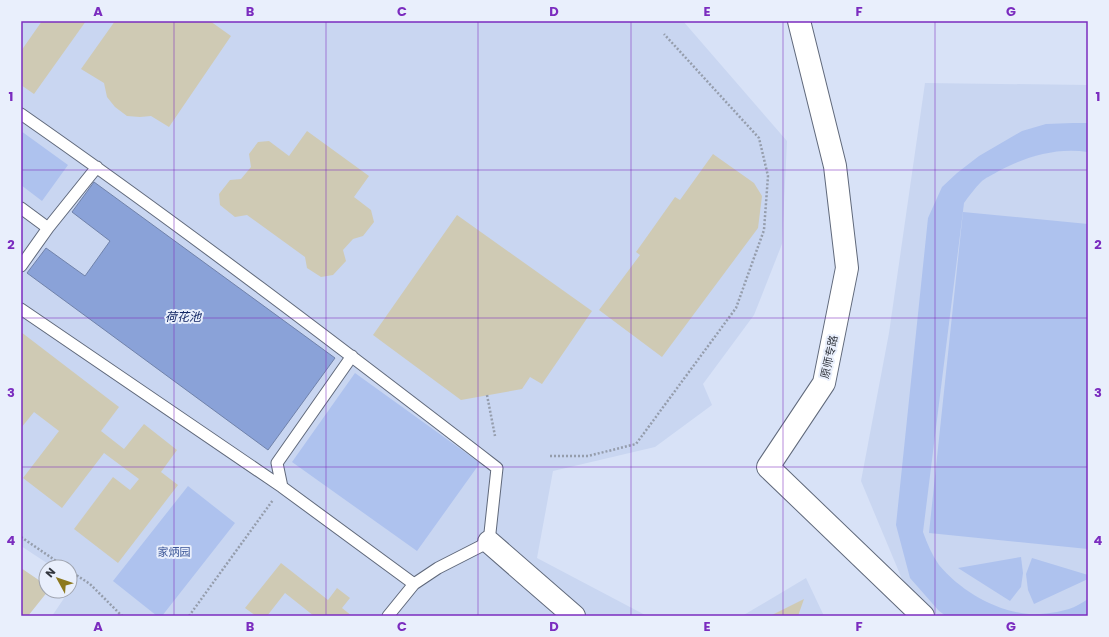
<svg xmlns="http://www.w3.org/2000/svg" width="1109" height="637" font-family="Poppins,'Noto Sans SC',sans-serif">
  <style>
    .built { fill: #c9d6f1 }
    .green { fill: #aec2ee }
    .water { fill: #8aa2d8; stroke: #7082aa }
    .building { fill: #cfcab4 }
    .lines { fill: none; stroke-linecap: round; stroke-linejoin: round }
    .lane-casing { stroke: #60697b; stroke-width: 13 }
    .street-casing { stroke: #60697b; stroke-width: 24 }
    .path { stroke: #959dac; stroke-width: 2.5; stroke-dasharray: 2 2; stroke-linecap: butt }
    .lane { stroke: #fff; stroke-width: 11 }
    .street { stroke: #fff; stroke-width: 22 }
    .grid { fill: none; stroke: #7b2cbf; stroke-width: 1; stroke-opacity: 0.55 }
    .labels { text-anchor: middle; stroke-width: 4; stroke-linejoin: round; paint-order: stroke }
    .street-label { font-size: 11px; fill: #32363e; stroke: #e9effc }
    .park-label { font-size: 11px; fill: #395496; stroke: #e9effc }
    .water-label { font-size: 12px; font-style: italic; fill: #102563; stroke: #e9effc }
    .neatline { fill: none; stroke: #7b2cbf; stroke-width: 1.5 }
    .grid-label { font-size: 13px; text-anchor: middle; font-weight: bold; fill: #7b2cbf }
  </style>
  <rect width="100%" height="100%" fill="#d8e2f7"/>
  <!-- built -->
  <path class="built" d="M 21,21 L 683,21 L 787,141 L 782,244 L 754,315 L 703,384 L 712,405 L 655,447 L 553,471 L 537,558 L 647,616 L 52,616 L 75,582 L 70,578 L 70,567 L 53,567 L 21,546 Z
    M 925,83 L 1088,85 L 1088,616 L 939,616 L 907,591 L 861,481 L 889,333 Z
    M 806,578 L 824,616 L 742,616 Z"/>
  <!-- green -->
  <path class="green" d="M 1073,123 L 1088,123 L 1088,152 C 1056,147 1024,157 997,172 C 992,175 985,178 981,182 C 975,188 969,196 964,203 L 923,532 C 927,543 932,555 939,565 C 961,591 995,611 1029,614 C 1038,615 1048,613 1057,612 C 1061,611 1065,610 1069,609 C 1075,607 1082,603 1088,599 L 1088,616 L 946,616 L 939,611 L 910,578 L 896,525 L 928,218 L 942,187 L 957,173 L 979,156 L 1022,131 L 1046,124 Z
    M 21,131 L 68,165 L 42,201 L 21,185 Z
    M 963,212 L 1088,224 L 1088,549 L 929,533 Z
    M 355,373 L 480,463 L 417,551 L 292,462 Z
    M 188,486 L 235,523 L 162,616 L 157,616 L 113,581 Z
    M 1021,557 L 1023,573 L 1021,587 L 1010,601 L 958,568 Z
    M 1032,558 L 1088,575 L 1088,579 L 1034,604 L 1028,590 L 1026,574 Z"/>
  <!-- water -->
  <path class="water" d="M 94,182 L 335,358 L 268,450 L 27,273 L 46,248 L 85,276 L 110,241 L 72,212 Z"/>
  <!-- building -->
  <path class="building" d="M 42,21 L 86,21 L 34,94 L 21,85 L 21,51 Z
    M 115,21 L 210,21 L 231,36 L 169,127 L 151,116 L 140,117 L 127,116 L 115,107 L 107,97 L 104,83 L 81,69 Z
    M 307,131 L 369,176 L 354,197 L 371,210 L 374,222 L 363,236 L 353,239 L 343,250 L 346,261 L 333,275 L 321,277 L 307,268 L 305,257 L 247,215 L 235,217 L 220,205 L 219,194 L 230,180 L 241,179 L 251,167 L 249,154 L 258,142 L 269,141 L 289,156 Z
    M 713,154 L 754,183 L 762,196 L 758,228 L 662,357 L 599,310 L 640,255 L 636,252 L 675,197 L 680,200 Z
    M 457,215 L 592,311 L 542,384 L 530,377 L 522,389 L 461,400 L 373,335 Z
    M 21,332 L 119,407 L 101,431 L 124,449 L 144,424 L 177,450 L 161,472 L 178,485 L 118,563 L 74,529 L 113,477 L 130,490 L 139,479 L 104,453 L 62,508 L 23,478 L 59,431 L 34,412 L 21,428 Z
    M 281,563 L 328,600 L 337,588 L 350,598 L 342,608 L 352,616 L 314,616 L 285,593 L 267,616 L 256,616 L 245,608 Z
    M 21,568 L 46,585 L 46,591 L 48,591 L 28,616 L 21,616 Z
    M 804,599 L 798,616 L 770,616 Z"/>
  <g class="lines">
    <!-- lane casing -->
    <g class="lane-casing">
      <path id="lane" d="M 21,114 C 183,227 340,347 497,468 L 489,542 L 438,568 L 414,584 L 282,487 L 21,309
        M 21,208 L 48,228
        M 21,266 L 48,228 L 97,167
        M 282,487 L 277,463 L 352,356
        M 388,616 L 414,584"/>
    </g>
    <!-- street casing -->
    <g class="street-casing">
      <path id="street" d="M 799,21 L 835,166 L 847,268 L 824,383 L 768,467 L 923,616
        M 489,542 L 574,616"/>
    </g>
    <!-- path -->
    <path class="path" d="M 487,395 L 495,436
      M 550,456 L 588,456 L 636,444 L 736,308 L 764,230 L 768,176 L 759,138 L 664,34
      M 21,537 L 65,567
      M 70,571 L 90,584 L 122,616
      M 189,616 L 273,500"/>
    <!-- lane -->
    <use href="#lane" class="lane"/>
    <!-- street -->
    <use href="#street" class="street"/>
  </g>
  <!-- grid -->
  <path class="grid" d="M 174,21 L 174,616M 326,21 L 326,616M 478,21 L 478,616M 631,21 L 631,616M 783,21 L 783,616M 935,21 L 935,616M 21,170 L 1088,170M 21,318 L 1088,318M 21,467 L 1088,467"/>
  <g class="labels">
    <!-- street labels -->
    <g class="street-label">
      <text transform="translate(829 357) rotate(-78)" y="4">原师专路</text>
    </g>
    <!-- park labels -->
    <g class="park-label">
      <text x="174" y="556">家炳园</text>
    </g>
    <!-- water labels -->
    <g class="water-label">
      <text x="183" y="321">荷花池</text>
    </g>
  </g>
  <!-- border -->
  <rect width="1109" height="637" fill="none" stroke="#e9effc" stroke-width="44"/>
  <!-- north arrow -->
  <g transform="translate(58 579) rotate(310)"><circle r="19" fill="#e9effc" stroke="#a0a5b0"/>
  <path d="M0-3L7 15L0 10L-7 15Z" fill="#8d791e"/>
  <text y="-6" font-size="11" font-weight="bold" text-anchor="middle" fill="#32363e">N</text>
  </g>
  <rect x="22" y="22" width="1065" height="593" class="neatline"/>
  <g class="grid-label">
    <text x="98" y="16">A</text>
    <text x="250" y="16">B</text>
    <text x="402" y="16">C</text>
    <text x="554" y="16">D</text>
    <text x="707" y="16">E</text>
    <text x="859" y="16">F</text>
    <text x="1011" y="16">G</text>
    <text x="11" y="101">1</text>
    <text x="1098" y="101">1</text>
    <text x="11" y="249">2</text>
    <text x="1098" y="249">2</text>
    <text x="11" y="397">3</text>
    <text x="1098" y="397">3</text>
    <text x="11" y="545">4</text>
    <text x="1098" y="545">4</text>
    <text x="98" y="631">A</text>
    <text x="250" y="631">B</text>
    <text x="402" y="631">C</text>
    <text x="554" y="631">D</text>
    <text x="707" y="631">E</text>
    <text x="859" y="631">F</text>
    <text x="1011" y="631">G</text>
  </g>
</svg>
